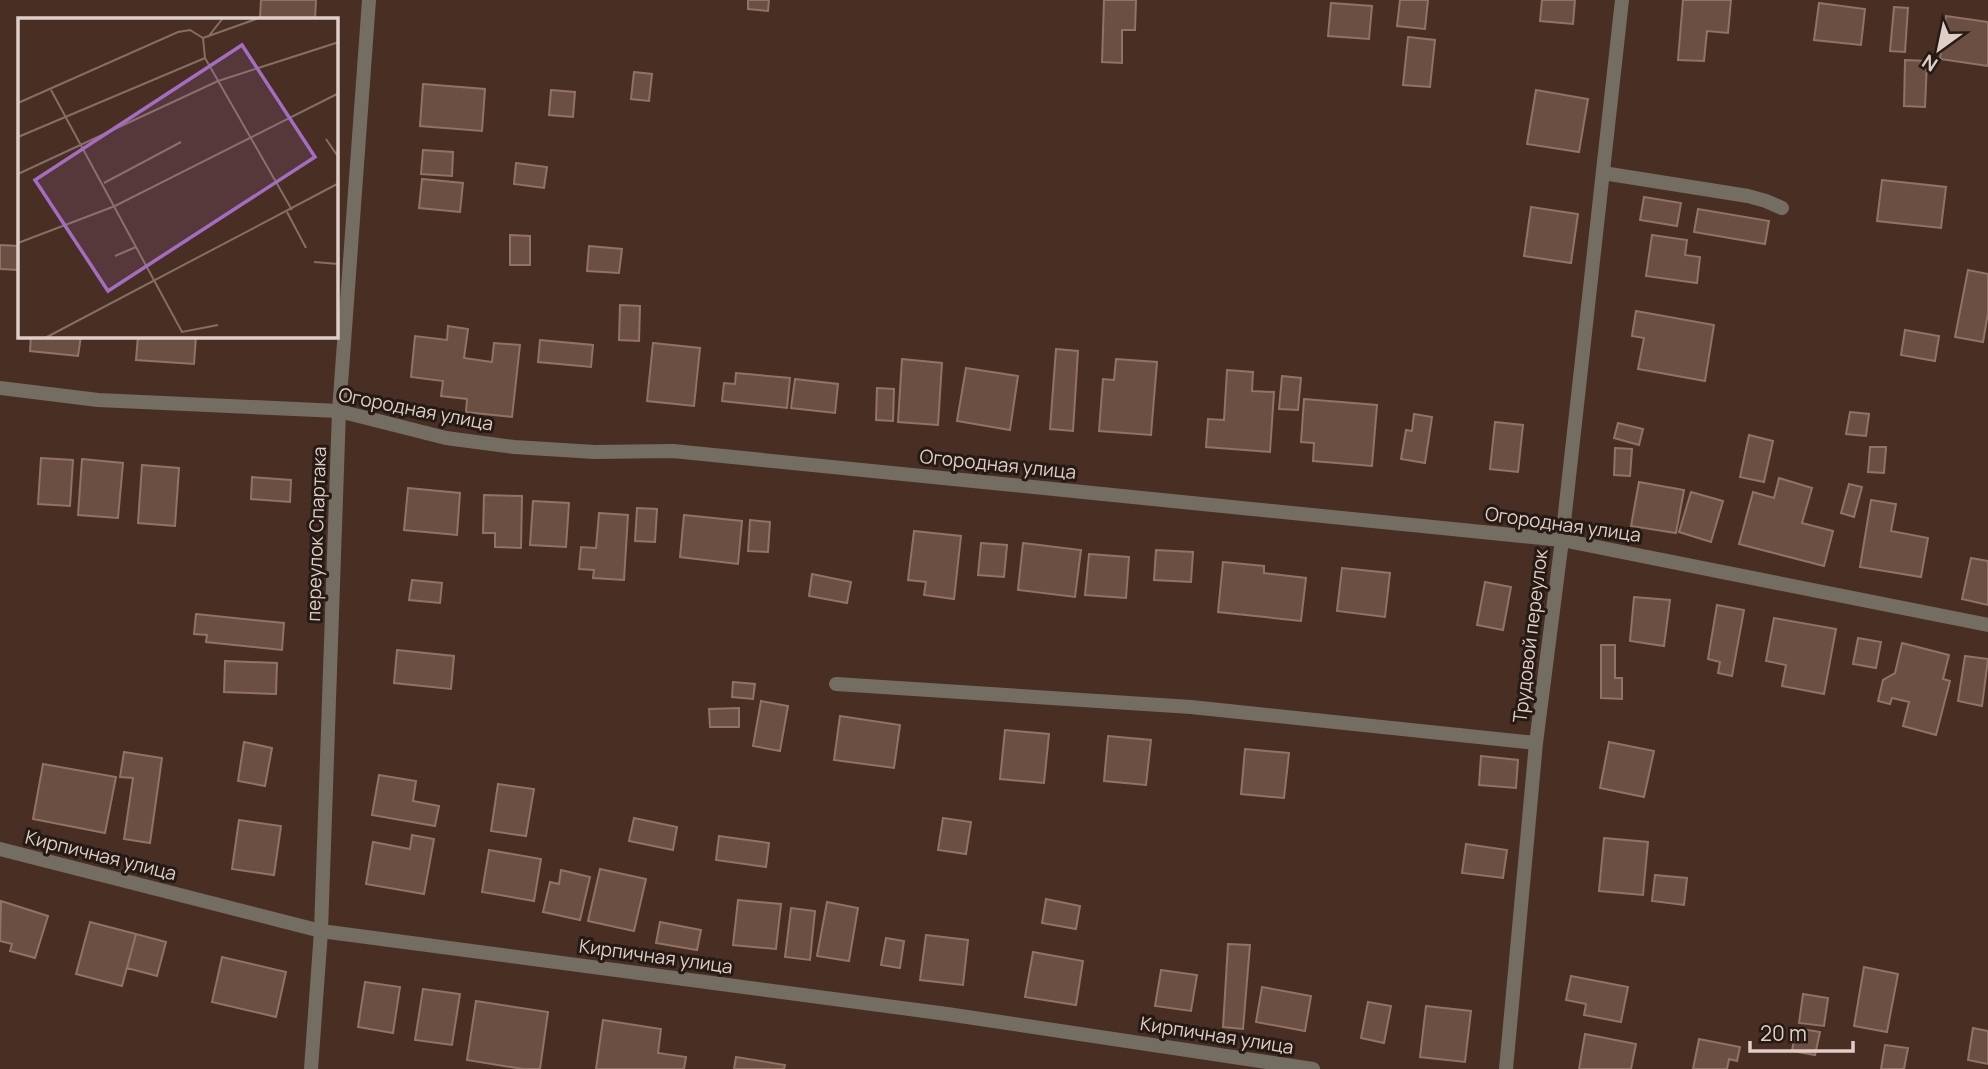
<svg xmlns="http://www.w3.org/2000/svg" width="1988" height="1069" font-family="Manrope,sans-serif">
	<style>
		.building { fill: #6c4f43; stroke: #917366; stroke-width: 2 }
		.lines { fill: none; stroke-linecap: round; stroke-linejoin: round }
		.lane { stroke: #746e62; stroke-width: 14 }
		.street { stroke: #746e62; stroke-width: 14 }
		.labels { text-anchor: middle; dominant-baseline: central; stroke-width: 6; stroke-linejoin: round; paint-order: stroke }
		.street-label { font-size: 19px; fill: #dfcec7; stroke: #261a15 }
		.inset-road { fill: none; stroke: #856f65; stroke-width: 2 }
		.view { fill: #a36dc2; fill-opacity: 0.15; stroke: #a36dc2; stroke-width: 3.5 }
		.inset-edge { fill: none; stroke: #dfcec7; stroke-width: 3.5 }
	</style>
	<rect width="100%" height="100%" fill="#492f23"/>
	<path class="building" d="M261,0H316L315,19H260Z
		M748,0H769L768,11L748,9Z
		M1104,0H1136L1135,30H1122V63L1102,62Z
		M1400,0H1428L1425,29L1397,26Z
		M1542,0H1575L1573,24L1540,21Z
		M1683,0H1731L1728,33L1707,31L1704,61L1678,60Z
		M1331,3L1372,6L1369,39L1328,36Z
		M1819,3L1865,9L1861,45L1814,40Z
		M1894,7L1908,8L1905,52L1890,51Z
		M1946,16L1988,22V66L1940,59Z
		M1408,37L1435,40L1430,87L1403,85Z
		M1905,60L1927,61L1925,107L1904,106Z
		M634,72L652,74L649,101L631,99Z
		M423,84L485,89L482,131L420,126Z
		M551,90L575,92L573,117L549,115Z
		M1536,90L1588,99L1579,152L1527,144Z
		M423,150L453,152L452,176L421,174Z
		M516,163L547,167L544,188L514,184Z
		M422,179L463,183L460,212L419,208Z
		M1882,180L1946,187L1941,228L1877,221Z
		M1644,197L1681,203L1677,226L1640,220Z
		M1531,207L1578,214L1571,263L1524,256Z
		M1698,209L1769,221L1765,244L1694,232Z
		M510,235L530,236V265H510Z
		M1652,235L1687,240L1685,255L1700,257L1697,283L1646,276Z
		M0,245L19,246V270L0,269Z
		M589,246L622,249L619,273L587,271Z
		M1968,270L1988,274V313L1983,342L1955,337Z
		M620,305L640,306L639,341L619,340Z
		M1636,311L1714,325L1705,381L1638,369L1644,338L1632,336Z
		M448,326L468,329L464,358L492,362L494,343L520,345L512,417L466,412L467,399L441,396L443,381L411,377L415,336L447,340Z
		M1905,330L1939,336L1935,361L1901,355Z
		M31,336H81L78,356L30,351Z
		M138,336H196L194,364L136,360Z
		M540,340L593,345L591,367L538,362Z
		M653,343L700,348L694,406L647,401Z
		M1056,349L1078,351L1073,431L1050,429Z
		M902,359L942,363L938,425L898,422Z
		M1116,359L1157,362L1151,435L1099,431L1103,379L1114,380Z
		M966,368L1018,376L1010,430L957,421Z
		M1227,370L1253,372L1252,391L1274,392L1270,452L1206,447L1208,419L1224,420Z
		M736,373L790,378L787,408L722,401L724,383L735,384Z
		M1282,376L1301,378L1298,410L1279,409Z
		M795,379L838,384L835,413L791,408Z
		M877,388L894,389L893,421L876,420Z
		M1304,399L1377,405L1372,466L1313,461L1314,443L1301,442Z
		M1850,412L1869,414L1866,436L1846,434Z
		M1414,414L1432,417L1425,463L1401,459L1406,430L1412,431Z
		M1495,422L1523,425L1518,472L1490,469Z
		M1618,423L1643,429L1639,445L1614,438Z
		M1749,435L1773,441L1764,482L1740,477Z
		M1870,447H1886L1884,473L1868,472Z
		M1615,448L1632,449L1630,476L1614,475Z
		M41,458L73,460L70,506L38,504Z
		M82,459L123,463L118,518L78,515Z
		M142,465L179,468L175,526L138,523Z
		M252,477L291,480L290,502L251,499Z
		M1779,478L1812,488L1802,523L1833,531L1824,566L1739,544L1753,492L1774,498Z
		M1639,482L1684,490L1676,533L1631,526Z
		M1849,484L1862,487L1854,517L1841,513Z
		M408,488L460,493L457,535L404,530Z
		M1691,492L1723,501L1711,542L1679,532Z
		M484,495L522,496L521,548L495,547V533H483Z
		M1871,500L1896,504L1891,531L1928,538L1921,577L1860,567Z
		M533,501L569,503L566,547L530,545Z
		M637,508L657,509L655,542L635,541Z
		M599,513L628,515L624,580L593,578L594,570L579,569L581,547L596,548Z
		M684,515L742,521L738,564L680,557Z
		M750,520L770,522L768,552L748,551Z
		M914,531L961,536L954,599L924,595L926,582L908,580Z
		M981,543L1007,545L1004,577L978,575Z
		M1023,543L1081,550L1075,597L1018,590Z
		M1156,550L1193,552L1191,582L1154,580Z
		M1089,554L1129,557L1126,598L1085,595Z
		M1971,558L1988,561V605L1962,599Z
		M1223,562L1264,566V573L1306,578L1301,621L1218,612Z
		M1342,568L1390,573L1385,617L1337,611Z
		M812,574L851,582L847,603L809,596Z
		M412,580L442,583L440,603L409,600Z
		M1485,582L1511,587L1503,630L1477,625Z
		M1634,597L1670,600L1664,646L1630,641Z
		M1717,605L1744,610L1732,676L1718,673L1720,662L1708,659Z
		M196,614L284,623L282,650L206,642L207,635L194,634Z
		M1774,618L1836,629L1824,694L1782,686L1786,665L1766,661Z
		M1858,638L1881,642L1876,668L1853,664Z
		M1902,643L1949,655L1943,679L1950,681L1936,735L1903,726L1909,702L1892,698L1890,704L1878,701L1883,680L1895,673Z
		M1601,645H1615V678H1622V699L1601,698Z
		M397,650L454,656L451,689L394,683Z
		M1965,656L1988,659L1982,706L1958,701Z
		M225,661L277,663L276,694L224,692Z
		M733,682L755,684L753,699L732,697Z
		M761,701L788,706L780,751L753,746Z
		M739,708V727H710L709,709Z
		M840,716L900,725L894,768L834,760Z
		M1005,730L1049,734L1044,783L1000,779Z
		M1108,736L1151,740L1146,785L1104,781Z
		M244,742L272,748L265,786L238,781Z
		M1609,742L1654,751L1644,797L1600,788Z
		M1245,749L1289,753L1284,798L1241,794Z
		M124,752L162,758L150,843L124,839L133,778L120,777Z
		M1481,756L1518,760L1516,788L1479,785Z
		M43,764L116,777L105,833L33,819Z
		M379,775L416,781L413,801L439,806L435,826L372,815Z
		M498,784L534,789L526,836L491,831Z
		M634,818L677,827L673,850L629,841Z
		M943,818L971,822L966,854L938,850Z
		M239,820L281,826L274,875L232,869Z
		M412,835L434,839L424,894L366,884L373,842L410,849Z
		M719,836L769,843L766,867L716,860Z
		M1604,838L1648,842L1643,895L1599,891Z
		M1466,844L1507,850L1503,878L1462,873Z
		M489,850L541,859L534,901L482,892Z
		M600,869L646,879L634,931L588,921Z
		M561,870L590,877L580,920L543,912L550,882L559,884Z
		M1655,875L1687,878L1684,905L1652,901Z
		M1046,899L1080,906L1076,929L1042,923Z
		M738,900L781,904L776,949L733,945Z
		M1,901L48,916L35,958L10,951L12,944L0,941Z
		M827,902L858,908L849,961L817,956Z
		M791,908L815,911L810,960L785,957Z
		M90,922L136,934L122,986L76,974Z
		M660,922L701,930L697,950L656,943Z
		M136,934L166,942L157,976L127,968Z
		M926,935L968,940L963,985L920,980Z
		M886,938L904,941L900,968L881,965Z
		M1228,944L1250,945L1243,1029L1223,1027Z
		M1033,952L1083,961L1076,1005L1025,997Z
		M222,957L286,972L276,1017L212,1002Z
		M1864,967L1898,974L1887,1032L1854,1026Z
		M1161,970L1197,975L1191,1011L1155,1006Z
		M1571,976L1628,987L1621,1022L1584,1015L1586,1004L1566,1000Z
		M365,982L400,987L393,1033L358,1027Z
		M1262,987L1311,996L1305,1031L1256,1022Z
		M423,989L460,994L452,1045L415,1040Z
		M1803,994L1828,998L1824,1026L1799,1023Z
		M476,1001L548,1012L540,1069H523L467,1060Z
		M1368,1002L1391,1006L1384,1043L1361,1038Z
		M1426,1006L1471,1011L1465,1062L1420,1057Z
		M603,1020L661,1029L658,1053L686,1057L684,1069H596Z
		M1796,1028L1820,1032L1815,1055L1792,1051Z
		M1973,1028L1988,1031V1064L1968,1060Z
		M1585,1034L1636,1044L1631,1069H1579Z
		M1699,1039L1740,1047L1737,1061L1729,1059L1727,1069H1693Z
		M1885,1045L1908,1048L1904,1069H1881Z
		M736,1057L785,1065L784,1069H734Z"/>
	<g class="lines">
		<path class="lane" d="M1603,173L1748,196L1766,201L1782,208"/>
		<path class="street" d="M0,388L98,400L339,411L446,438L514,447L595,452L673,451L1562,540L1988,625
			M836,684L1191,707L1536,743
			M0,849L321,931L947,1014L1313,1069
			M311,1069L321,931L339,411L369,0
			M1506,1069L1536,743L1562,540L1622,0"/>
	</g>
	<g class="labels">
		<g class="street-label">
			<text transform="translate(416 409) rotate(11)">Огородная улица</text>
			<text transform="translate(998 464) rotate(6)">Огородная улица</text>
			<text transform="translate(1563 524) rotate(8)">Огородная улица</text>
			<text transform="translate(316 534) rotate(-88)">переулок Спартака</text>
			<text transform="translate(1530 636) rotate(-83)">Трудовой переулок</text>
			<text transform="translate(101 855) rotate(14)">Кирпичная улица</text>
			<text transform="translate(656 956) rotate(8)">Кирпичная улица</text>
			<text transform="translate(1217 1035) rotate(9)">Кирпичная улица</text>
		</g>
	</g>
	<g transform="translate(18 18)">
		<rect width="320" height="320" fill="#492f23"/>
		<path class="inset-road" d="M190,19L205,0M185,20L187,40L274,192M185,20L241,0M33,72L164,314L200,307M0,85L160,14L172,12L185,20M0,119L187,40M308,121L321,140M0,156L200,63L321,24M86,165L163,124M269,194L288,230M0,225L97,188L321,75M97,238L118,229M296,244L321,246M27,320L321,165"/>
		<path class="view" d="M224,27L297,139L90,273L17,162Z"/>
		<rect width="320" height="320" class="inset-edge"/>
	</g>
	<g transform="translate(1939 49) rotate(213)" stroke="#261a15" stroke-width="5" paint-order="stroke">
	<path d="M0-5L12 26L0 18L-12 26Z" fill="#dfcec7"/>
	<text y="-10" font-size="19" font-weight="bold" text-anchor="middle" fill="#dfcec7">N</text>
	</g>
	<path d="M1750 1041v10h103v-10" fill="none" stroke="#dfcec7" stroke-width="3.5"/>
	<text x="1760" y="1041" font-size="21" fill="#dfcec7" stroke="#261a15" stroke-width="5" paint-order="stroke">20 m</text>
</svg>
